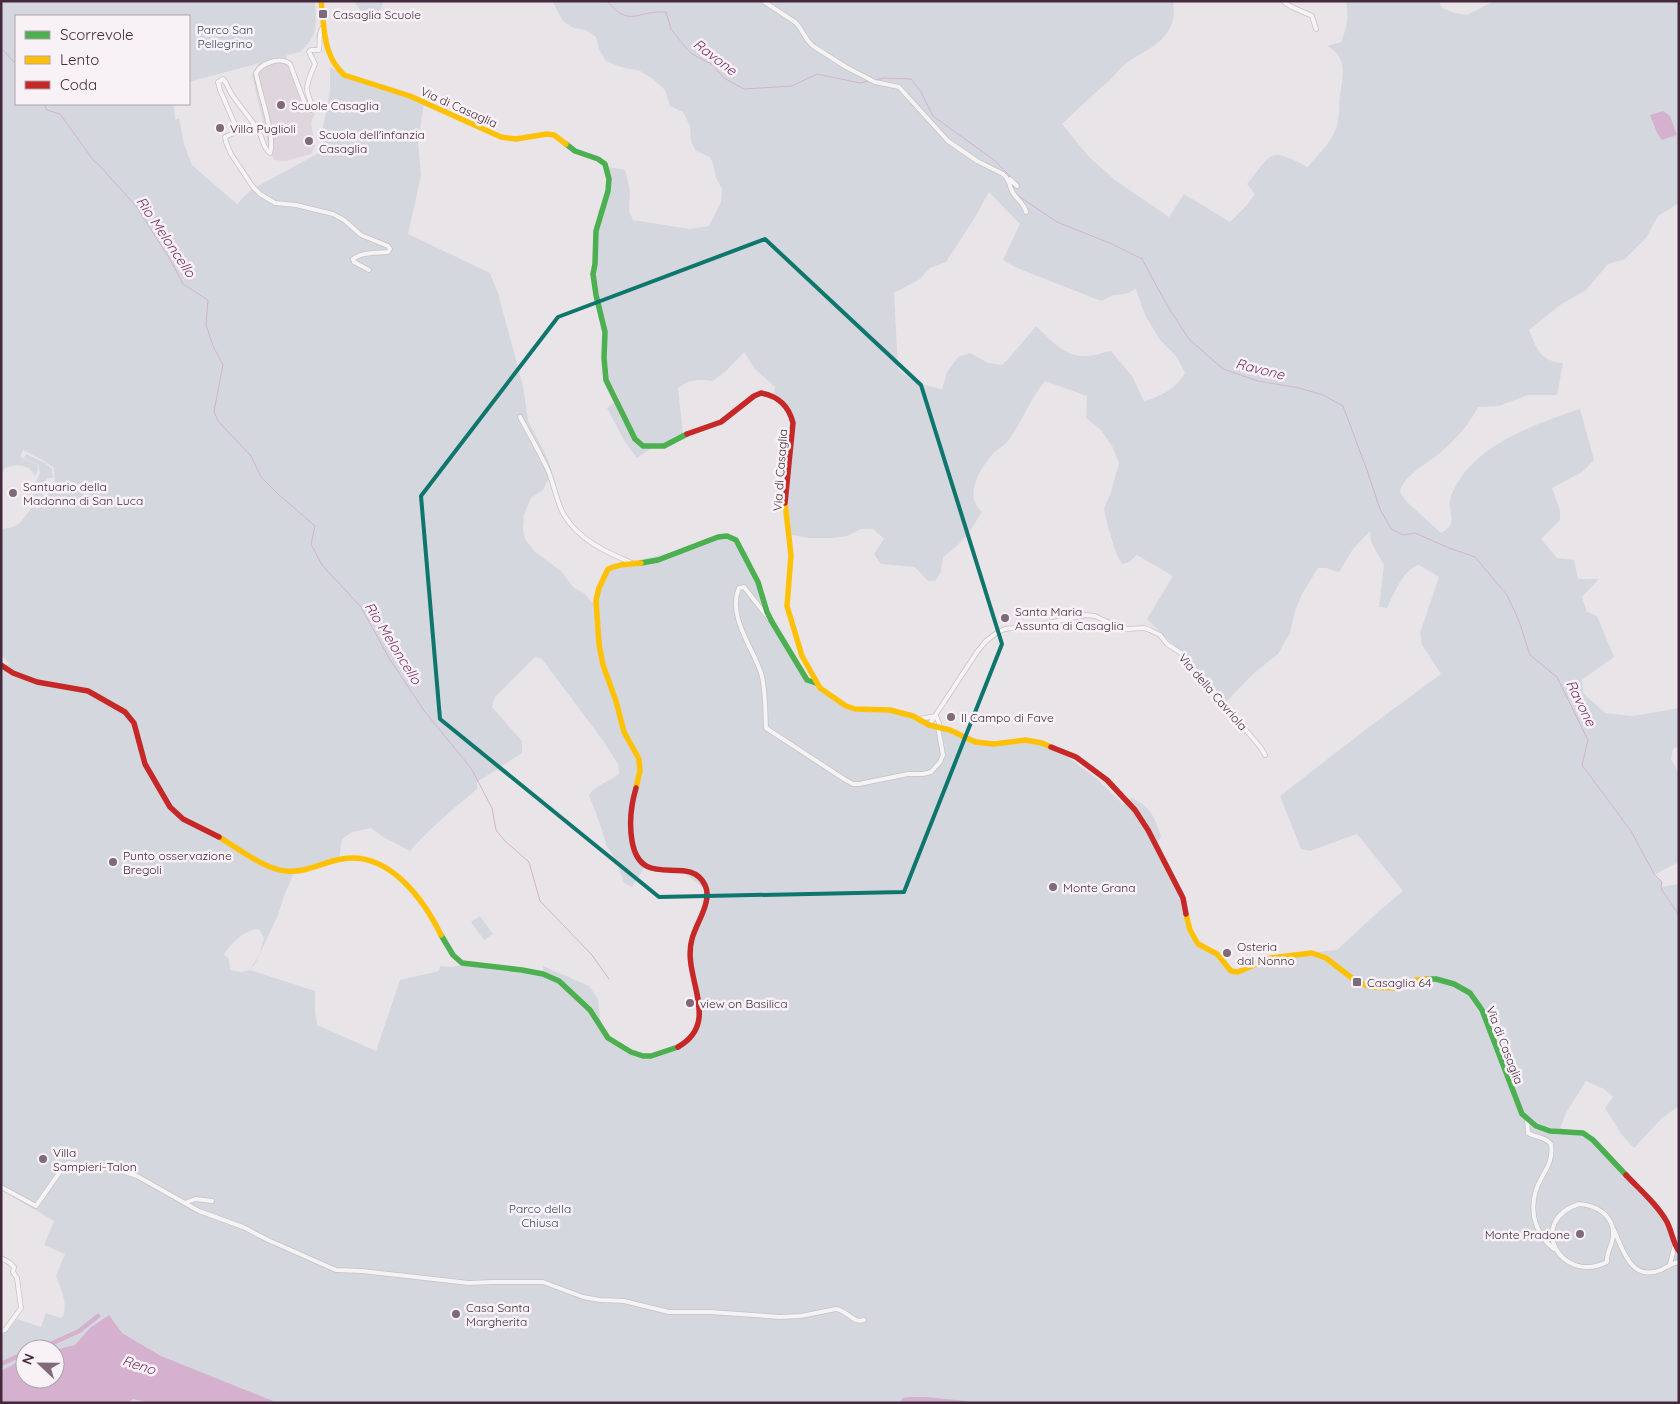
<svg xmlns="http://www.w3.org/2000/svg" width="1680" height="1404" font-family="Quicksand,sans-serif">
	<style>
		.built { fill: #dfd5dd }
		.green { fill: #d4d8de; fill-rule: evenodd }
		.water { fill: #d5b1cf }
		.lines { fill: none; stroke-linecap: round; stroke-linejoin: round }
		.stream { stroke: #d5b1cf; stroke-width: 1 }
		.canal { stroke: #d5b1cf; stroke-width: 4.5 }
		.street-casing { stroke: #c7c2c6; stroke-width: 5.5 }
		.street { stroke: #f6f3f5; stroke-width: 4 }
		.fast { stroke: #4caf50; stroke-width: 5.5 }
		.slow { stroke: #ffc107; stroke-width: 5.5 }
		.jam { stroke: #c62828; stroke-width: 5.5 }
		.marked { fill: none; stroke: #0f766e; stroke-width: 4; stroke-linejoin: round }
		.poi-dot { fill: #7e6a78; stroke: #f8f2f7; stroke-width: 2 }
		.labels { text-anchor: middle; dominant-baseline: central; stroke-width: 5; stroke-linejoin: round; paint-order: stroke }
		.poi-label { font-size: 12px; fill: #44293c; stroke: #f8f2f7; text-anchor: start }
		.park-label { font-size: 12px; fill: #354c61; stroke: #f8f2f7 }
		.street-label { font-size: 12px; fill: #44293c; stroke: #f8f2f7 }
		.water-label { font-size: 14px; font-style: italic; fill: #7a316b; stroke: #f8f2f7 }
	</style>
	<rect width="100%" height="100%" fill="#e9e4e8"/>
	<path class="built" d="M286,55L301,102L305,109L315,113L311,123L315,146L311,154L286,161L274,160L269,148L252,75L258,63Z"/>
	<path class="green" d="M1,1H315C316,24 319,35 300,52L189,82V16H16V104H174L175,120L179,118L184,144L192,165L237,204L252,189L319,153L324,141L323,127L330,91V67L343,75L424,103L418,142L421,176L408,234L490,273L498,293L523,386L528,421L544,451L552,471L543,490L531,498L524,515L523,529L525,539L535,552L561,571L574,588L584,593L594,604L611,564C650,560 688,548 725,537L747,552L763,600L790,656L814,684L858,712L878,707L987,742L1032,738L1064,754L1097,779L1124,805L1126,801L1132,798C1151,807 1155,817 1161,837L1154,847L1171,871L1195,939L1210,947L1232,973L1274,956L1337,950L1379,911L1403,891L1357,834L1310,851L1301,849L1280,796L1369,727L1441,674L1422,645L1420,633L1439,577L1419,565C1403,569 1394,594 1387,608L1379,607L1384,565L1371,542L1370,531L1353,549L1339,572L1326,568H1318L1302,594L1295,611L1290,633L1278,654L1254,673L1226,702L1201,672L1147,619L1173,576L1137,555L1129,562L1122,564L1116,553L1108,527L1104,509L1111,492L1119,463L1112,446L1101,430L1086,418L1087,396L1045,381C1031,398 1023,419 1011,437C1005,446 998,448 992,455C978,472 964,495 982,512C971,530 961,545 943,557L941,572L935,581H928L915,567L881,564L874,554L884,539L873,529H861L847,536L832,538H808L788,534L784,482L791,418L784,407L773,398L775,387L755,369L744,352L727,370L713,381C699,379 690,379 678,388L683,434L663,447L650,449L637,458L625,442L607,408L619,398L606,376L607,338L598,302L595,263L598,211L605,201L609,167L625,170L630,190L629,211L633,220L690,229L709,226L721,202L722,189L716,178L713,164L710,157L696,151L691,142L690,126L683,112L670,106L665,90L653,79L640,71L621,67L606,61L599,49L596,37L586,30L573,28L563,21L552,1H1173C1175,14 1174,23 1166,34C1155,49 1137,54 1123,66C1118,70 1115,75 1110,80C1093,94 1078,109 1062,124L1089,157L1115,180L1169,217L1184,194L1230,222L1246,206L1255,194L1247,184C1273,153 1268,146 1308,167C1315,157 1326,148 1332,137C1341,123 1338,110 1340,95C1343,75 1348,57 1327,46L1341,42C1347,29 1349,15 1346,1H1439L1442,8L1455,13L1467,15L1494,1H1679V203L1658,216L1646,238L1625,259L1608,264L1586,290L1560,305L1529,330C1537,349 1540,361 1563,363L1557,395H1528L1499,406L1478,407C1469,425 1456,439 1441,452C1429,463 1403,475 1400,492L1406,501L1441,533C1459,523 1448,515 1450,500C1451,494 1456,485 1460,479C1485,441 1539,423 1580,409L1594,460L1582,472L1552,488L1560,511V520L1541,539L1557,558L1574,560L1578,579H1599L1582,597L1587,612L1597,616L1614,657L1582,680L1583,693L1605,713L1632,716L1675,709L1679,707V746L1673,749L1671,759L1679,773V862L1654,875L1662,882L1661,887L1679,884V1106L1662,1118L1634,1148L1622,1135L1605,1108L1613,1097L1604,1089L1586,1081L1566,1113L1560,1128L1589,1136L1660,1210L1679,1252V1403H1V1334L5,1333L17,1319L41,1327L46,1313L60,1318L63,1316C68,1303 61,1289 56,1276L65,1254L44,1245L54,1221L1,1190V665L5,668L9,663L1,655V529C19,528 22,521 32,507L37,509L55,484L54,468L46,462L23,450L20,457L37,465L38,470L35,476C30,464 16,463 5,468L1,476ZM989,192L1020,224L1003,260L1015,267L1101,301L1113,295L1126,294L1136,289L1145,315L1160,340L1176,356L1185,373C1177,388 1160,397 1144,401L1132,376L1111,351C1103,352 1095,356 1087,356C1065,358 1051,340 1036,326L1011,356L1002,365L988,363L970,353L958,357L947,372L942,389C927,386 907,381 898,368L894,293L920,279L930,268L946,262L974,219ZM535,657L542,659L604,742L618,764L619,774C607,783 597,784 589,795L601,827L607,847L616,860L624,883L632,887L644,868L649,869L676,867L704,888L703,913L688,947L701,1025L693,1039L668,1051L638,1055L604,1032L600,1018L598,999L589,986L543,966L544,977L518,970L465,964L453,967L440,966L439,971L400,980L376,1051L317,1025L315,1011V991L250,970L255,964L278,915L284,896L294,873L339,860L342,839L352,832L371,828L383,837L410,851C430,828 453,809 477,789V782L522,753V741L492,707L495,697ZM256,929L260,930L264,939L259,955L250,970L242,972L230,970L229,959L224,954C233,942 242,932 256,929ZM25,1349H55V1379H25Z
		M354,1H384L377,19L360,10Z
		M26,454L45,463L52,469L53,478H47L40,493L45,496L36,508L31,506L33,502L28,498L40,473L38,465L24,458Z
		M480,916L493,934L484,940L471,922Z"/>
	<path class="water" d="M1663,111L1670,116L1677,135L1662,140L1657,133L1650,115Z
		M109,1315L122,1333L161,1356L278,1403H150L133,1399L128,1403H1V1371L25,1358V1379H55V1350L75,1345L90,1328Z
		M909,1397H927L966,1401L968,1403H899L903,1398Z"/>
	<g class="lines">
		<path class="stream" d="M607,1C630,29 637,10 666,12L671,29L685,47L692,54L713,65L724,78L744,89L792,86L817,74L860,83L868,81
			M1,48L16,64
			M875,80L884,78L911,79L921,92L933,116L994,160L1011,177
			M44,104L47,110L60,114L94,161L98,164L136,206L170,259L183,284L208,300L206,325L213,346L223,365L214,411L218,421L251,456L261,477L278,494L315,526L311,544L322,565L361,607L389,658L425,712L471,768L492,808L496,830L505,841L529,862L540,901L592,955L609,979
			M1012,183L1015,192L1020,197L1057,222L1112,244L1142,259L1168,307L1189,339L1223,369L1258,381L1299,388L1323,395L1343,406L1368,473L1380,509L1391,529L1403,535L1415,533L1449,548L1475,557L1507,595L1519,621L1530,655L1557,677L1588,740L1582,765L1631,831L1654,874L1662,882L1661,887L1662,890L1679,915"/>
		<path class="canal" d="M40,1349L79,1331L98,1316
			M1,1364L25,1353"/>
		<defs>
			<path id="street" d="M763,1L795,22C803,29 804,39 813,46L846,67L875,82L899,87L948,141L977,161L1003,174C1009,179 1009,184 1012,191C1016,199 1025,204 1026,212
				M1283,1C1290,8 1303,11 1312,16L1316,29
				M323,27C317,35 321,41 319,50H311L309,52L315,64C312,71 307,81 307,89C307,97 313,101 311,110L308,109L305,104L290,64C280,56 262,63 256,73C259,92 276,137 270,153C263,148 263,139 259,132C251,118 239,106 231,93C228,88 227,83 223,79L218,82L220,90L236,127V132L225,137L226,142L231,154L253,187L260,194L275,203L296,205L333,214L344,220L361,235L388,246L390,249L388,252C377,253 362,252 353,259L354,262L369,270
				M1010,179L1017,186
				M520,417C529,434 539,451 547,468C554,483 556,501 564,515C579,540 606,552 632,563
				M769,619L744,587L739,588C727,616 753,648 761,673C766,690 765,710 766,728L844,779L853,784H859L908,774H923L931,772L940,762L943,755L938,727L939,723L936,716
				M919,719L936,716
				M929,725L977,652L986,641L998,632L1005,629L1039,625L1086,615L1095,616L1112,624L1127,629L1144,628L1150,630L1160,635L1167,644L1181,653L1261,748L1265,755
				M1527,1118L1528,1133C1536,1138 1544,1136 1551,1144C1554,1165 1542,1172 1536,1190C1529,1213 1536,1235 1554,1249
				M1,1187L36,1206L64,1166L68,1163L119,1170L137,1176L199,1211L243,1227L268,1240L336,1270L362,1271L469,1283L492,1282H543L583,1297L600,1300L624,1301L669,1312H710L780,1317L801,1316L836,1309C847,1310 853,1324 864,1320
				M185,1203L195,1199L212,1201
				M1579,1204C1596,1205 1614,1215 1613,1235C1613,1245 1606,1251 1607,1262C1560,1285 1526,1221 1579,1204Z
				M1614,1230C1623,1250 1631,1282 1661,1270C1667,1267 1672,1263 1679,1262
				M1,1258L10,1263L14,1267L13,1272L17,1278L21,1308L5,1330L1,1331
				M1670,1264L1675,1245"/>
		</defs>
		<use href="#street" class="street-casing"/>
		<use href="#street" class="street"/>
		<path class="fast" d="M566,144L575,151L598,159L605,164L609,179L608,191L596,231L595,264L593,274L596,295L605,332L604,358L606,380L635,439L643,446H664L687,434
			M641,563L658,560L718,537L727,536L736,540L758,582L767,612L772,622L807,680L816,683
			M441,935L453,955L462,963L522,970L543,974L559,981L590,1010L608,1038L631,1052L643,1056H651L678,1047
			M1426,979H1436L1454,984L1470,993L1482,1010L1522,1114L1536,1126L1550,1131L1583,1133L1593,1140L1626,1175"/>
		<path class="slow" d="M321,1C325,29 322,54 344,75L410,96L501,137L516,139L547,134L554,135L566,144
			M785,503L791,555L787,606L802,656L820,688L846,706L855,709L890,710L913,716L929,725L950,730L975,742L994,744L1025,740L1042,743L1051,747
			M636,788L640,771L639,759L624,732L616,701L603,665L599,644L596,600L599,588L608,569L620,565L641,563
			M219,837C238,848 265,870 287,871C306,873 323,862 342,859C388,851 423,898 441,935
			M1186,914L1190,930L1198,944L1217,954L1231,971L1238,972L1270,958L1312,953L1326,958L1357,982L1371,987L1396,988L1416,980L1426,979"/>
		<path class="jam" d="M687,434L721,422L754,396L761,393C778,396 789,406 793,423L785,503
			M1,665L13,673L37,682L88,691L125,712L134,723L145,764L170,807L183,819L219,837
			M1051,747L1076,757L1107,780L1135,810L1148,830L1183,898L1186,914
			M636,788C631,805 629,823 632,841C641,893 689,852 705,885C713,901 696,923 692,939C681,976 723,1022 678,1047
			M1626,1175C1640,1190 1657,1204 1667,1222C1672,1232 1673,1243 1679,1251"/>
	</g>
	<path class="marked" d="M765,239L921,385L1002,644L904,892L659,897L440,719L421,496L558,317Z"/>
	<g class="poi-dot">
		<rect x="318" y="9" width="10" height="10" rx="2.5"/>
		<circle cx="281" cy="105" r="5"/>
		<circle cx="220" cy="128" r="5"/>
		<circle cx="309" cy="141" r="5"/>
		<circle cx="13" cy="493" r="5"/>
		<circle cx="1005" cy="618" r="5"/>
		<circle cx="951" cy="717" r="5"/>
		<circle cx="113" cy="862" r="5"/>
		<circle cx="1053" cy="887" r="5"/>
		<circle cx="1227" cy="953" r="5"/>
		<rect x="1352" y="977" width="10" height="10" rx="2.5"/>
		<circle cx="690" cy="1003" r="5"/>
		<circle cx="43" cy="1159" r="5"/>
		<circle cx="1580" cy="1234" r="5"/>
		<circle cx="456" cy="1314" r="5"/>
	</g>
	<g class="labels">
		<g class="poi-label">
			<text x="333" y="14">Casaglia Scuole</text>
			<text x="291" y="105">Scuole Casaglia</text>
			<text x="230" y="128">Villa Puglioli</text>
			<text x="319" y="134">Scuola dell'infanzia<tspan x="319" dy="14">Casaglia</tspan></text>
			<text x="23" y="486">Santuario della<tspan x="23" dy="14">Madonna di San Luca</tspan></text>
			<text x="1015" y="611">Santa Maria<tspan x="1015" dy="14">Assunta di Casaglia</tspan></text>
			<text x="961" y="717">Il Campo di Fave</text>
			<text x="123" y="855">Punto osservazione<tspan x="123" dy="14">Bregoli</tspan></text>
			<text x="1063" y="887">Monte Grana</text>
			<text x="1237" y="946">Osteria<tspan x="1237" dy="14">dal Nonno</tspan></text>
			<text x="1367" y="982">Casaglia 64</text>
			<text x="700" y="1003">view on Basilica</text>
			<text x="53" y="1152">Villa<tspan x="53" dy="14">Sampieri-Talon</tspan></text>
			<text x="1570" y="1234" text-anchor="end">Monte Pradone</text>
			<text x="466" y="1307">Casa Santa<tspan x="466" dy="14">Margherita</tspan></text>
		</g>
		<g class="park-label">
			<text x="225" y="29">Parco San<tspan x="225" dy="14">Pellegrino</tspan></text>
			<text x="540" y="1208">Parco della<tspan x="540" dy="14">Chiusa</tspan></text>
		</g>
		<g class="street-label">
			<text transform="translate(459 107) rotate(24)">Via di Casaglia</text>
			<text transform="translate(780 470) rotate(-86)">Via di Casaglia</text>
			<text transform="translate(1213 692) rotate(49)">Via della Cavriola</text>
			<text transform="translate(1505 1045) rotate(69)">Via di Casaglia</text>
		</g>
		<g class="water-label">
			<text transform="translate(715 57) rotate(37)">Ravone</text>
			<text transform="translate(166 237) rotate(56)">Rio Meloncello</text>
			<text transform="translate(1260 369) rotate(14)">Ravone</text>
			<text transform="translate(393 643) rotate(58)">Rio Meloncello</text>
			<text transform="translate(1581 703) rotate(64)">Ravone</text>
			<text transform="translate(139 1365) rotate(18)">Reno</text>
		</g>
	</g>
	<rect width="1680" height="1404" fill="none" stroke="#44293c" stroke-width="5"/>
	<rect x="15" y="15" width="175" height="90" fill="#f8f2f7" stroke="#b0a2ac"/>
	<rect x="25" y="31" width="25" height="8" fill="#4caf50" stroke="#b0a2ac"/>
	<text x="60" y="40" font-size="15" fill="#44293c">Scorrevole</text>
	<rect x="25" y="56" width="25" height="8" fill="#ffc107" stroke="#b0a2ac"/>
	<text x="60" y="65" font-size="15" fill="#44293c">Lento</text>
	<rect x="25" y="81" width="25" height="8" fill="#c62828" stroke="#b0a2ac"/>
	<text x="60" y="90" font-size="15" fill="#44293c">Coda</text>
	<g transform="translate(40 1364) rotate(292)"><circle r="24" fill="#f8f2f7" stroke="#b0a2ac"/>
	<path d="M0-4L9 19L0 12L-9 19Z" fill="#7e6a78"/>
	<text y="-8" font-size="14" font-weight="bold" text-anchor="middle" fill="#44293c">N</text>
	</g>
</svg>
